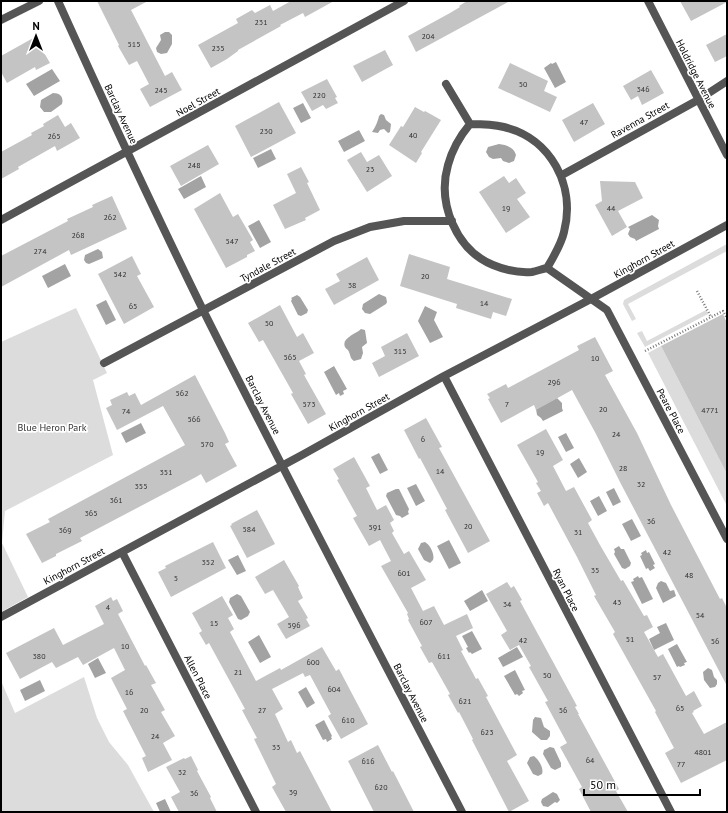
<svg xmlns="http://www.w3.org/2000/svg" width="728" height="813" font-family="'PT Sans',sans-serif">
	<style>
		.green { fill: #dcdcdc }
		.water { fill: #a3a3a3 }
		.building { fill: #c4c4c4 }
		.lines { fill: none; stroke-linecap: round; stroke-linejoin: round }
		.path { stroke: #777; stroke-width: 2.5; stroke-dasharray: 1 2; stroke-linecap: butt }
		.minor { stroke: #555; stroke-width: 8 }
		.labels { text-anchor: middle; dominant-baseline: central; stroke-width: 3.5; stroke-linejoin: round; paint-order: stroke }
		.number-label { font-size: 8px; fill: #313131 }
		.street-label { font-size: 10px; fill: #000; stroke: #fff }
		.park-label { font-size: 10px; fill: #333; stroke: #fff }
	</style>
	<rect width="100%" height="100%" fill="#fff"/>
	<path class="green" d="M727,244V251L628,304L636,319L632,321L623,304L624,300Z
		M76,308L107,373L93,380L113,455L5,511L2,543L28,597L1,612V342Z
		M706,310L708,314L645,347L637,333L642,331L647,341Z
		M661,346L727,474V506L648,353Z
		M84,677L97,718L109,742L128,765L154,812H1V681L15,713Z"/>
	<path class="water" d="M165,32H169L172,35V44L167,53L161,54L157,52L156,48L161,40L160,35Z
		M556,62L566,82L555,88L544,68L551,63L552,64Z
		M52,69L60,81L34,96L26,84Z
		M53,93C60,93 64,97 62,104L51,112H44L40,107L41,100Z
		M303,103L311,118L301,123L293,108Z
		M381,114L384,115L386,120L391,124L390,132L388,133L384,129L380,130L378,133L372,132C375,128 378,121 379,116Z
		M359,130L365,141L344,152L338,141Z
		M499,144C506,145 514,147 516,155L514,161L509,163L503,161L501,158L493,159L489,157L486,152L488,147Z
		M271,149L276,159L258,168L253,158Z
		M201,176L206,187L184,199L178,189Z
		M652,215L659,220L658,226L659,229L636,241L635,239L630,237L628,234L630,229L628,227Z
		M259,220L271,242L260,248L248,226Z
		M98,249L102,252L103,258L89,264L86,263L84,260L85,255Z
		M65,264L71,276L48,288L42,276Z
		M379,294L386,297L387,302L386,304L370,314L365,313L362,309L363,304Z
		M297,295L300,297L308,310L307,313L301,316L298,315L291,301L292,299L291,298Z
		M106,300L116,320L106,325L96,305Z
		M425,306L437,312L434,320L443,337L430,343L418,321Z
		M361,329L365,330L367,343L362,347L363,353L361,359L354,361C350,358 351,357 349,352C348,349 347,350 345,347C341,338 356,334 361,329Z
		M334,366L347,389L343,391L344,394L340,396L339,393L336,395L324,372Z
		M557,398L562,403V408L563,411L543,421L541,418L537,415L536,409Z
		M141,423L146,433L126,443L121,433Z
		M566,433L574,448L566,452L558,437Z
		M379,453L388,470L380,474L371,457Z
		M579,458L587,472L578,478L570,464Z
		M416,484L425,501L416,506L407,488Z
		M614,488L621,502L613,506L606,492Z
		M396,489H399L409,509L408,512L409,514L402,518L400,516L396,515L386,496L387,493Z
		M599,496L607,511L598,516L590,501Z
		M632,519L641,536L631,541L622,524Z
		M449,540L461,563L449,569L437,546Z
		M425,542C430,545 435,554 433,560L430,563L424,560L418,549L421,543Z
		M619,546L621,549H624L631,563L630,566L625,569L622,568L614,554L615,552L614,549Z
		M646,550L647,553L649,552L655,564L653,565L655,568L650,571L648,568L646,569L640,556L642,555L641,553Z
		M238,555L246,571L237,575L228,560Z
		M638,576L639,578L642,577L653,599L642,604L631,582L634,581L633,579Z
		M661,581L666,583L670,591L674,590L676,596L663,603L656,588L658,583Z
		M482,590L488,601L470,611L464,601Z
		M237,594L241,596L250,612L248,616L241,620L238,619L229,602L230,598Z
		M666,623L674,640L654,650L649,639L660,633L657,627Z
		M472,631L482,649L472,654L470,652L469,653L466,648L468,647L462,636Z
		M259,635L271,657L260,663L248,642Z
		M677,644L687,662L684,663L685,665L680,667L679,666L677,667L668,649Z
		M517,647L523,657L503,667L498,658Z
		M98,658L106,673L95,678L88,664Z
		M708,668L712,670L714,677L717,680V684L715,687L710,688L704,680L703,672Z
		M515,670L525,690L522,691L523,693L519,696L517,694L515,695L504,676Z
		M40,680L45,691L25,701L20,690Z
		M306,687L315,703L307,708L298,692Z
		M535,717L541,718L544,727L550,731V736L547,740H541L532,732L533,720Z
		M324,720L332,736L331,737L332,739L327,742L326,739L323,740L315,725Z
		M550,747L554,748L561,763V767L555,770L551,768L543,754L544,750Z
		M534,756C539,760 544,768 542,774L538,776L533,774L527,763L530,757Z
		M553,792L557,794L560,800L557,803L555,802L548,807L543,806L541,802L542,799Z
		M165,799L171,812H160L156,803Z"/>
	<path class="building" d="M97,1H148L131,10L165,76L172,72L182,90L150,107L140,89L149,84L137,61L129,65L118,46L119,45Z
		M291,1H334L305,17L303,13L280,25L281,26L238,50V51L227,59L211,68L198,45L238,23L236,19L252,10L255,13L270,5L273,11Z
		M467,1H510L416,52L408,36L450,13L460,7L459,6Z
		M680,1H727V2L691,21Z
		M727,34V56L715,62L706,45Z
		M35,37L50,63L36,70L35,67L7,83L1,72V56Z
		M385,50L393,65L362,82L353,66Z
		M510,63L548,81L544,91L557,97L550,112L498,88Z
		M651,70L664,93L642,105L638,96L631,100L623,86Z
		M327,79L337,97L335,98L338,103L326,109L323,105L312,111L301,92Z
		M279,102L296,133L251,157L235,126Z
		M593,103L605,124L574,142L562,120Z
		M415,107L424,112L425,111L441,120L421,152L422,153L416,163L389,145L401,126L403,127Z
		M58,115L65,127L71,123L80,138L57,151L55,146L18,167L19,169L1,179V152L32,135L31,133L44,126L43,124Z
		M208,145L219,164L181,186L170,166Z
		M361,152L367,162L379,155L392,176L367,192L347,160Z
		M301,167L309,182L307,183L320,210L305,218L306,220L285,229L273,205L296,193L287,174Z
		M504,176L509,183L516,178L526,193L517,199L530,217L506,233L479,192Z
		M600,181L635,182L643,198L618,211L627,227L612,236L595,205L602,201Z
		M220,193L233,217L238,214L253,240L250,242L255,251L247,255V257L226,268L194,209Z
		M112,196L127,229L71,255L69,250L1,287V256L68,221L67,219L93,207L92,205Z
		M409,254L450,267L447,279L512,299L506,316L493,312L491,319L456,308L457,304L400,286Z
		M132,256L141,274L137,276L154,307L124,324L98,274Z
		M367,257L379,280L334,305L325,289L340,281L336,274Z
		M280,305L297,337L303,333L314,353L299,361L306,374L304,375L326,414L308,424L291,394L293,393L263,340L259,342L248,323Z
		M723,314L727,323V474L661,346Z
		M407,333L419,356L379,377L372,363L385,356L381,347Z
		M595,337L613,371L605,375L637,433L671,505L720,599L722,598L727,608V686L621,484L596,434L572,390L536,410L534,405L501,423L488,399L490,398L487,394L506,384L508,388L579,350L577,346Z
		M195,375L225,433L229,442L225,444L237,466L206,483L201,474L196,477L80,538L82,541L56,554V556L42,563L26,534L50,522L48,519L185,445L163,406L117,430L106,408L112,405L110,400L127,392L129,396L135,393L141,405Z
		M426,418L442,447L439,448L490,541L468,553L445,510L447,509L420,458L419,459L404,430Z
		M546,429L563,460L553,466L566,491L574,487L592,520L588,523L600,545L621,581L623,580L644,616L647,615L653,627L644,632L658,657L663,654L686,696L694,691L702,706L693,711L694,712L692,713L704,734L727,722V760L681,783L665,753L674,748L655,712L656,711L613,634L615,632L594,596L596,595L577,557L548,503L544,506L537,493L541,491L536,483L538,482L517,445Z
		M354,457L370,486L366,488L377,510L386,505L394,520L390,523L394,531L392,533L404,554L409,551L426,580L411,588L423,611L434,606L444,625L467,614L473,628L456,636L463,650L461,651L476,679L478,678L488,696L486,697L517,755L507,761L529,801L509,812L472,740L473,739L459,712L458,713L448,695L450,694L432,662L429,663L420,647L422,646L408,620L409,619L407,614L408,613L381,566L391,561L380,540L369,546L353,518L357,516L337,480L339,479L333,469Z
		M257,510L275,544L247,558L230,526L232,525L231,524Z
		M213,542L226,568L171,597L158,572L166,568L165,566Z
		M284,560L299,586L298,587L303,598L298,601L308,618L306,619L310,626L286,639L277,624L289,617L273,590L265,594L255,577Z
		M507,582L511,588L514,586L522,600L520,601L577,706L575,707L579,714H578L619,789L616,791L628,812H591L579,789L582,787L560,747L567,743L545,702L548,701L529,667L531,666L519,645L510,650L501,635L507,631L486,594Z
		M222,596L233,615L228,618L234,629L230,632L256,681L280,668L281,670L322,647L336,671L339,669L368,724L341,739L328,716L331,714L310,675L305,677L303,673L272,689L283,709L275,714L288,742L291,740L297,753L300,751L332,812H286L272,787L276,784L254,739L257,738L242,710L245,709L209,643L206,645L199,633L202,631L192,613Z
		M111,597L113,601L117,599L123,611L118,614L145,666L146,665L156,683L151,685L165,710L161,712L175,736L163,743L172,760L148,772L142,758L146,756L123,711L127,709L111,678L125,670L114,648L83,665L78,657L56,668L52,662L20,679L6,653L54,628L63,645L104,624L95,606Z
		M378,745L392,772L393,771L414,812H374L348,761Z
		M191,756L198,770L197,771L211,797L210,798L217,812H179L171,797L180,792L166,767L184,758L185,759Z"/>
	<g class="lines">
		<path class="path" d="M697,291L711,317
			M645,351L723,311L727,318"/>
		<path class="minor" d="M58,1C105,105 153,208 203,310C287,478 375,645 462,812
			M648,1L727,155
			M1,20L39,1
			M446,84L470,124
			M562,175L698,100L727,81
			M1,220L404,1
			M547,268C554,256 561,245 564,232C576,186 551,138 504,127C492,124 481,124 470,124C460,136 452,150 448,165C437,203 456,250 493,265C505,270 519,273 532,272C537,271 542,269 547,268L607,310L727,539
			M104,363L334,241L370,227L404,221H452
			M444,376L671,812
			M122,552L256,812
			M1,617L302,455L444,376L591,299L727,225"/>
	</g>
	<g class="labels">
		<g class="number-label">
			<text x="261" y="22">231</text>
			<text x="428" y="36">204</text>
			<text x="134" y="44">515</text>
			<text x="218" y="48">235</text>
			<text x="523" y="84">50</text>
			<text x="643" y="89">346</text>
			<text x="161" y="90">245</text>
			<text x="319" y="95">220</text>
			<text x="584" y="122">47</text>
			<text x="266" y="131">230</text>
			<text x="413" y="135">40</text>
			<text x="54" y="136">265</text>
			<text x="194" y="165">248</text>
			<text x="370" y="169">23</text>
			<text x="506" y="208">19</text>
			<text x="611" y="208">44</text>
			<text x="110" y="217">262</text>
			<text x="78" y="235">268</text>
			<text x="232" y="241">547</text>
			<text x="40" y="251">274</text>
			<text x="120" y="274">542</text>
			<text x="425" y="276">20</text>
			<text x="352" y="285">38</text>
			<text x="484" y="303">14</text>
			<text x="133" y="306">65</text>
			<text x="269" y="323">50</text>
			<text x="400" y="351">315</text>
			<text x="290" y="357">565</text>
			<text x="595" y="358">10</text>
			<text x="554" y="382">296</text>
			<text x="182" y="393">562</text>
			<text x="309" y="404">573</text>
			<text x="507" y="404">7</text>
			<text x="603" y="409">20</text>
			<text x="710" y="410">4771</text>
			<text x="126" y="411">74</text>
			<text x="194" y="419">566</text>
			<text x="616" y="434">24</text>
			<text x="423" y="439">6</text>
			<text x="207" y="444">570</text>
			<text x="540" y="452">19</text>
			<text x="623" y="468">28</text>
			<text x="440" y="471">14</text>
			<text x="166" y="472">351</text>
			<text x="641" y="484">32</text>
			<text x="141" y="486">355</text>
			<text x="116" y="500">361</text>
			<text x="91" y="513">365</text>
			<text x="651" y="521">36</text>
			<text x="468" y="526">20</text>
			<text x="375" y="527">591</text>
			<text x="249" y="529">584</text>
			<text x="65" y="530">369</text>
			<text x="578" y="532">31</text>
			<text x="667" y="552">42</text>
			<text x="208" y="562">352</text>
			<text x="595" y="570">35</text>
			<text x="404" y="573">601</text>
			<text x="689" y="575">48</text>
			<text x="176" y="578">5</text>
			<text x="617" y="602">43</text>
			<text x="507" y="604">34</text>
			<text x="108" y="607">4</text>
			<text x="700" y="615">54</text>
			<text x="426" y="622">607</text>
			<text x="214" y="623">15</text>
			<text x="294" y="625">596</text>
			<text x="630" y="639">51</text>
			<text x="523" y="640">42</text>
			<text x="715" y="641">56</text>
			<text x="125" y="646">10</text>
			<text x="39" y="656">380</text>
			<text x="444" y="656">611</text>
			<text x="313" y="662">600</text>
			<text x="238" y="672">21</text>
			<text x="547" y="675">50</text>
			<text x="657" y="677">57</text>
			<text x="334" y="689">604</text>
			<text x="129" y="692">16</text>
			<text x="465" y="701">621</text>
			<text x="680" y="708">65</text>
			<text x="144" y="710">20</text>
			<text x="262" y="710">27</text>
			<text x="563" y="710">56</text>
			<text x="348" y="720">610</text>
			<text x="487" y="732">623</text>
			<text x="155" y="736">24</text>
			<text x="276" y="747">33</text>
			<text x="703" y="752">4801</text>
			<text x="590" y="760">64</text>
			<text x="368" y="761">616</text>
			<text x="681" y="764">77</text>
			<text x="182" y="772">32</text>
			<text x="381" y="787">620</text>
			<text x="293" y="792">39</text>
			<text x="194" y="793">36</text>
		</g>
		<g class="street-label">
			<text transform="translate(696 74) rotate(63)">Holdridge Avenue</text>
			<text transform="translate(198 102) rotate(-29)">Noel Street</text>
			<text transform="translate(121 114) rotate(65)">Barclay Avenue</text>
			<text transform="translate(640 120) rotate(-29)">Ravenna Street</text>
			<text transform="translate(644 259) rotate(-29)">Kinghorn Street</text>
			<text transform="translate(268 265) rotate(-28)">Tyndale Street</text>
			<text transform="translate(263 405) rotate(63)">Barclay Avenue</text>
			<text transform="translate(671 411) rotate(62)">Peare Place</text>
			<text transform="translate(359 412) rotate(-29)">Kinghorn Street</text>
			<text transform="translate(74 566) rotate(-28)">Kinghorn Street</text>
			<text transform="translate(566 590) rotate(63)">Ryan Place</text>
			<text transform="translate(198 677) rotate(63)">Allen Place</text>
			<text transform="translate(411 693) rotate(63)">Barclay Avenue</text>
		</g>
		<g class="park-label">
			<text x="52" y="427">Blue Heron Park</text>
		</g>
	</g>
	<rect width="728" height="813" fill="none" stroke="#000000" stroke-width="4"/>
	<g transform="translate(36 36)" stroke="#ffffff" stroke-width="3" paint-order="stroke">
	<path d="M0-3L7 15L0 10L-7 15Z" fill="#000000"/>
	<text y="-6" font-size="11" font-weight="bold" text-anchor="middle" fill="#000000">N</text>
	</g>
	<path d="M584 789v6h116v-6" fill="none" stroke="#000000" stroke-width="2"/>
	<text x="590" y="789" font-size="12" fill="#000000" stroke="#ffffff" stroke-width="3" paint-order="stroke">50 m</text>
</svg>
